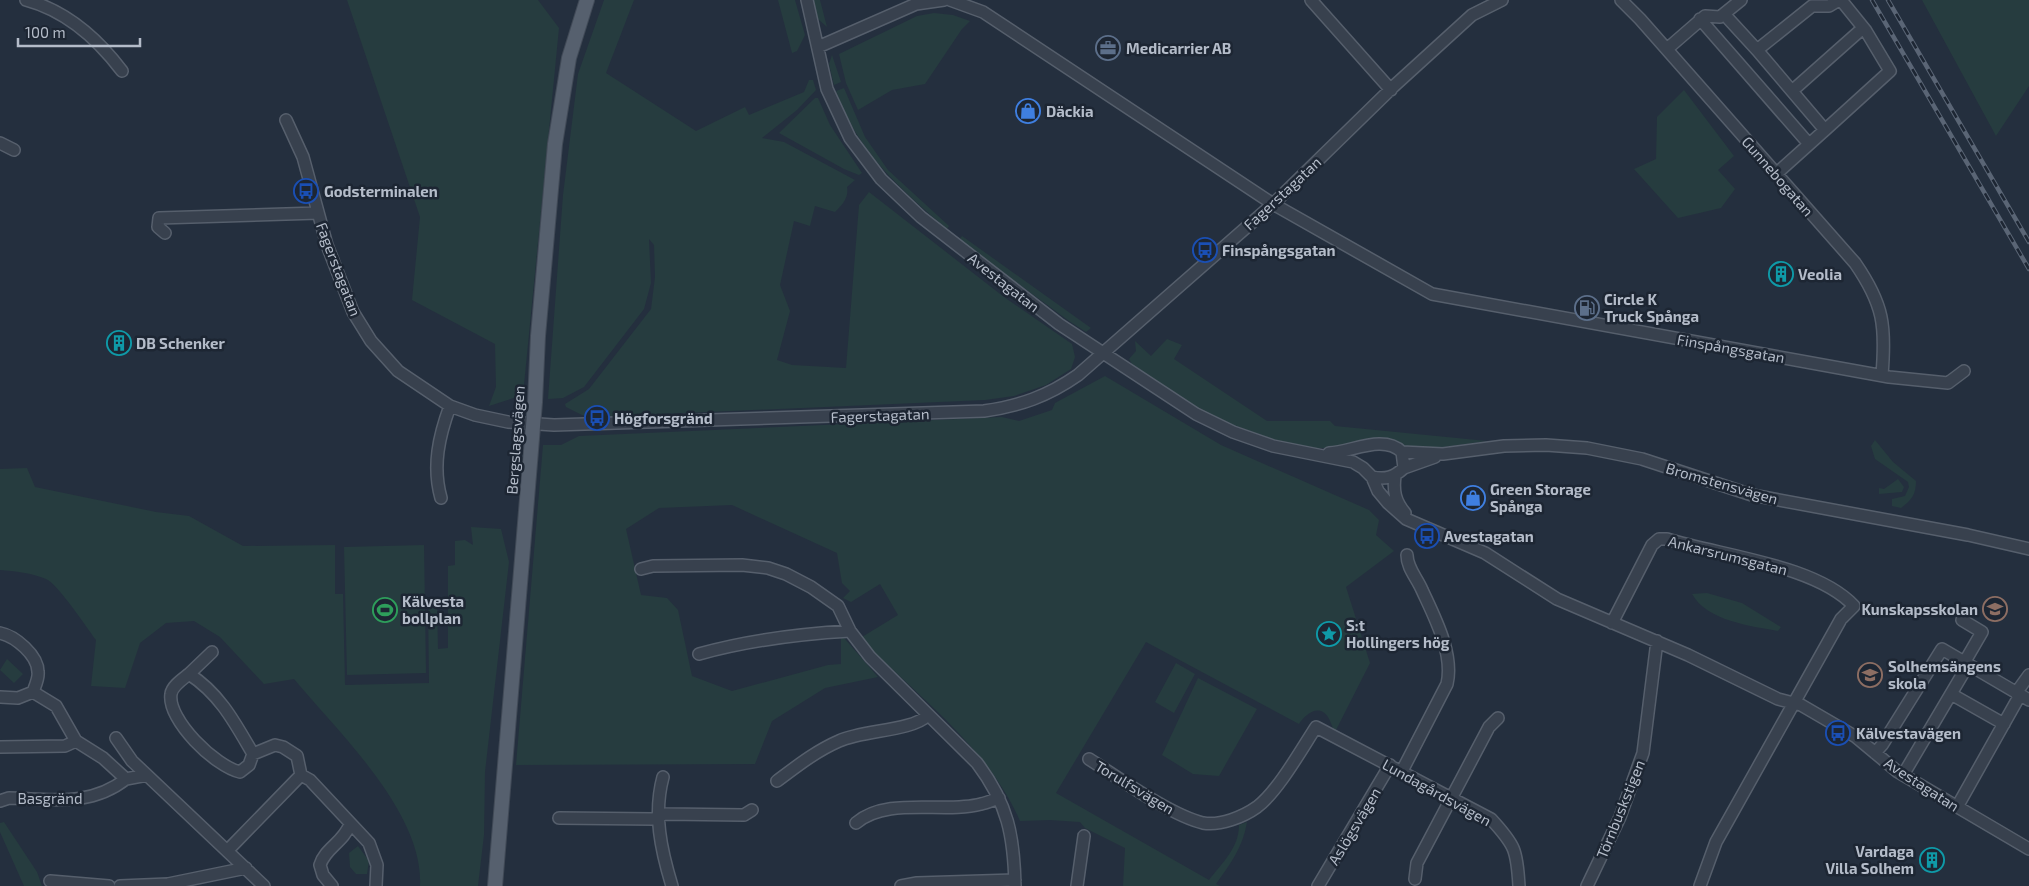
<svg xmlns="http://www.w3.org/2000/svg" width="2029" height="886" font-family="'Exo 2',sans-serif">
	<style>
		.green { fill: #263c3f }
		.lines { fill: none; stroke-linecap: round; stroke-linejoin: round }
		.minor-casing { stroke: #565f6c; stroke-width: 14 }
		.major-casing { stroke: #414a57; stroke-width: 16 }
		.minor { stroke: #38414e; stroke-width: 11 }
		.major { stroke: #56606e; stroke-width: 14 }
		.rail-casing { stroke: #5a6575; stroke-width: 4.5 }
		.rail { stroke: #1d2633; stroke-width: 2.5; stroke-dasharray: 8; stroke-linecap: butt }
		.labels { text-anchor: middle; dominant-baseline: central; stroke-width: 5; stroke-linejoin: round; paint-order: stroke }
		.poi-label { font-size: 15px; font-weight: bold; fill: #b4bcc9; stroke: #1d2633; text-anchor: start }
		.street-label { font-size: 15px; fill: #b4bcc9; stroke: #1d2633 }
	</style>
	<rect width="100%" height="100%" fill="#242f3e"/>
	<path class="green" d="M347,0H538L559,28L523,395L489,406L496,387L495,344L412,300L420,217Z
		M604,0H634L606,73L696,131L745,107L749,115L804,92L809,80H813L816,90L797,110L762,138L784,142L855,180L847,187C849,198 842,205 835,212L815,206L810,226L794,221L780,285L790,311L777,360L792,365L846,368L859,205L869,192L1004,297L1072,344L1075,357L1071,369L1046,385L1014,396L985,400L592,417L582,415L566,407L565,404L589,389L651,309L655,277L654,245L649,239L651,283L644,309L584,387L563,398L548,399L563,195L578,74Z
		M778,0H795L805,35L797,51L792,53Z
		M812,0H820L827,27L818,19Z
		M1922,0H2029V86L1996,136Z
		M934,13L953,15L970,21L962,29L925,84L892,90L858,110L846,83L839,54L917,16Z
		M832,55L841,82L834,85L829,64Z
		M844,88L865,137L888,170L949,226L947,229C900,189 857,151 836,91Z
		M1684,90L1734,156L1718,170L1735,189L1721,208L1678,218L1634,169L1656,159L1657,117Z
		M815,98H818L830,125L862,173L859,175L844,169L779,133Z
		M962,236L1091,328L1086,332L1069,321L959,240Z
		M1167,339L1182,345L1174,359L1267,421H1330L1335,426L1487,441L1415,451L1392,440L1383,439L1342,448H1314L1283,443L1225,422L1197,408L1132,364L1129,359L1136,351L1135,341L1151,356Z
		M1105,376L1221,445L1369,510L1379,520L1376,535L1394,551L1346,587L1370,663L1335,732C1332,727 1331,722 1328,717C1318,703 1305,715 1299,724L1146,642L1056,793L1209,880C1222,863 1239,848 1239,825L1247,822C1243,847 1231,863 1216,884L1220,886H1123L1125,848L1085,828L1080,822L1050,820L1020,821C989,750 925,702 871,649L862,637L898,615L880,584L851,602L843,598L850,591L842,583L837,553L732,505L659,508L626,529L641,595L667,598L678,610L692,676L732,691L828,665L841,664V637L845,639L878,677L825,688L772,721L755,764L516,765L543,445H561L579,436L1002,417L1019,421L1052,410L1055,403Z
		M1875,440L1893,462L1916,481C1916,494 1912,500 1901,508L1892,506V499L1905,496L1909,487L1908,482L1875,459L1871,446Z
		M27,468L35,487L156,512L189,516L243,546L335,545V594H343L345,685L429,683L428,602H437L438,649L448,648V566L455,565V541L465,540L473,545L471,527L501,529L509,562L485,772L484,835L478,886H420C424,813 339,733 294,679L264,684L220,637L194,621L166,623L140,643L125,688L91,686L96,640C87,628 57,583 46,579C32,573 15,571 0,570V469Z
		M1898,479L1904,487L1902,492L1879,494V488L1884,489Z
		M424,545L426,673L347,675L344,547Z
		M1707,593L1742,603L1781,627L1778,631C1751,626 1707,621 1692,594Z
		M7,659L23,674L14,683L0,670Z
		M1176,663L1195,674L1174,713L1155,702Z
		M1198,678L1257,709L1219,776L1193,774L1162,755Z
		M4,822L37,872L42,886H24L0,832V823Z
		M358,846L369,861L367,874H356L350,867L349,853Z"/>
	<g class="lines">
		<defs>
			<path id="minor" d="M26,0C67,11 97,38 122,71
				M807,0L827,89L850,138L881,179L921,217L1059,324L1196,414L1233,432L1273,446L1353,462L1363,468L1372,477L1378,491L1388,503L1406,519L1485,553L1557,599L1688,655L1778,699L1801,705L1856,737L1898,772L2029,849
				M950,0L983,12L1273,204L1432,294L1889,377L1948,383L1964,371
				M1311,0L1391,90
				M1621,0L1640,19L1855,263C1884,305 1886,326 1882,375
				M1724,14L1757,50L1812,6H1829L1839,0
				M1700,19L1809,144
				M818,47L916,4L944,0
				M1667,49L1705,16L1720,17L1741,0
				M1757,50L1825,130L1890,71L1866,31L1841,0
				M1792,91L1863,28
				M286,120L303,157L327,245L353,312L371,341L398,371L450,406L475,415L508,422L554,425L984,411C1020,406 1048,396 1078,375L1273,204L1394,86L1472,15L1502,0
				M0,143L14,150
				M1776,174L1825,130
				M165,233L158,227L159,218L318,213
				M1402,452L1443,454L1504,446L1546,445L1587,448L1642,459L1752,495L1968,535L2029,549
				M1329,453C1352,452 1383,434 1402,452L1404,468C1394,477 1386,480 1372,477
				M1404,468L1435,457
				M1395,476C1393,491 1395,501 1405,513
				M441,498C432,466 439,436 450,406
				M641,569L653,566L742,565L768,568L786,574L811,587L838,606L850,631L870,657L977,763C1008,804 1014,836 1015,886
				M1962,620L1982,632L1964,663
				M1612,623L1652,545L1659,539H1667C1722,556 1816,565 1854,606L1841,619L1716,842L1700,886
				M0,633C15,636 38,655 38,672C39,678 35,686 33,692
				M699,654C749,640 798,634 850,631
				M189,674L212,652
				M2016,693L2029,675
				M1951,694L2004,724
				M0,697L18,698L33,692L56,706L76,741L103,758L126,779L147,775
				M116,738L132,761L264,886
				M0,747L65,746L76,741
				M1875,753L1882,745L1942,649L2029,700
				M253,754L249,765L240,772C216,767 167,720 171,694C172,686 183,679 189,674C220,694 235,723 253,754L275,745L283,747L297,756L301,775L310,780L369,843L377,865L376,886
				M1089,759C1119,778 1170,815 1203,823C1220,826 1243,817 1257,807C1278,791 1301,750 1316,727L1491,819C1515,845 1517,850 1519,886
				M1402,771L1447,684C1454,654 1435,618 1422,590C1417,578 1407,568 1407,555
				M1903,775L1968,665
				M663,777C653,814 661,850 672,886
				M777,781C797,766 816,751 839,741C863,730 911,731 927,716
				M0,801L9,798C52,799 90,807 126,779
				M1957,807L2020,695
				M559,818L653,819L665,814L744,815L752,810
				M856,823C887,796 944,814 981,804C987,803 993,800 999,798
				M228,850L301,775
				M1415,879L1417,863L1489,727L1498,718
				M50,881L109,886
				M120,886L168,884L246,868
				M332,886L323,875L320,865C325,848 344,842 350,824
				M901,886L917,883L1015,880
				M1077,886L1084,836
				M1318,886L1390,765
				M1587,886L1620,817L1643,753L1657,641"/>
			<path id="major" d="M495,886L535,402L538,336L555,144L569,58L587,0"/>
		</defs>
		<use href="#minor" class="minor-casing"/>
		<use href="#major" class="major-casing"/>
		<use href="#minor" class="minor"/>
		<use href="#major" class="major"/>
		<defs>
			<path id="rail" d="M1872,0L2029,269
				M1888,0L2029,242"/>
		</defs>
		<use href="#rail" class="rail-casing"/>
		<use href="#rail" class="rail"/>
	</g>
	<defs>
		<symbol id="office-ring" viewBox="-11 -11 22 22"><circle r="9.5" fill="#1d2633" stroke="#5c6f8a" stroke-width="1.5"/><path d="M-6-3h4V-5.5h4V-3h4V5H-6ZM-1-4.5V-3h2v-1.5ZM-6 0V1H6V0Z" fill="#5c6f8a"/></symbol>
		<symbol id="shop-ring" viewBox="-11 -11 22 22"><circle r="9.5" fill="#1d2633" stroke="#3f7fe0" stroke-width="1.5"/><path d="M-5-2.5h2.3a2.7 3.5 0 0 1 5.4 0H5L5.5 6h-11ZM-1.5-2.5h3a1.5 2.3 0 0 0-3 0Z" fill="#3f7fe0"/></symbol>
		<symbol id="bus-ring" viewBox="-11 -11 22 22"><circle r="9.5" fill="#1d2633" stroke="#1a4fb4" stroke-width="1.5"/><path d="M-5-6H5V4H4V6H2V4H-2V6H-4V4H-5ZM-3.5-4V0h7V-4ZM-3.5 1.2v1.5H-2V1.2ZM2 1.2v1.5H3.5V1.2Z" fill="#1a4fb4"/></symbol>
		<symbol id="building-ring" viewBox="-11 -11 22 22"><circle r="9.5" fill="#1d2633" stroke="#0f9aa8" stroke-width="1.5"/><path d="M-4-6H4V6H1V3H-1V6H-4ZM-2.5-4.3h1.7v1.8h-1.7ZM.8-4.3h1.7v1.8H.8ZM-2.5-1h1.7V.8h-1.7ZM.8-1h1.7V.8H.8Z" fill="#0f9aa8"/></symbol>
		<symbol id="fuel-ring" viewBox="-11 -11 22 22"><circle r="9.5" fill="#1d2633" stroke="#5c6f8a" stroke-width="1.5"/><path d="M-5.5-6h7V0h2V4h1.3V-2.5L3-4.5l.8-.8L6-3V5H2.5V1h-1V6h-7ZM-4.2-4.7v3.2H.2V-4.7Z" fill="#5c6f8a"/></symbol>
		<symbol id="school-ring" viewBox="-11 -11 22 22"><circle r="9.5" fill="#1d2633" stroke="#8d6e63" stroke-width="1.5"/><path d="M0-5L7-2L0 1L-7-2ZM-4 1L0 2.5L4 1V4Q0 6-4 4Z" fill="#8d6e63"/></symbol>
		<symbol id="stadium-ring" viewBox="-11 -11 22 22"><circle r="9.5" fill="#1d2633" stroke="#2e9e5b" stroke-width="1.5"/><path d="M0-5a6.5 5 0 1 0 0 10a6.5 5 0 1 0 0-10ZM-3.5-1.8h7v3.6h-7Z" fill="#2e9e5b"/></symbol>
		<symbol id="sight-ring" viewBox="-11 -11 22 22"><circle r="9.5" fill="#1d2633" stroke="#0f9aa8" stroke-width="1.5"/><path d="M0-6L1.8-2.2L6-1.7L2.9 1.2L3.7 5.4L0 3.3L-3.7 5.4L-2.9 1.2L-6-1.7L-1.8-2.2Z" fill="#0f9aa8"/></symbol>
	</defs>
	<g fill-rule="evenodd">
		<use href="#office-ring" x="1094" y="34" width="28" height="28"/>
		<use href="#shop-ring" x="1014" y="97" width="28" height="28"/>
		<use href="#bus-ring" x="292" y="177" width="28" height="28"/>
		<use href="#bus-ring" x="1191" y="236" width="28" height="28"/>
		<use href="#building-ring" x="1767" y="260" width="28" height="28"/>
		<use href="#fuel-ring" x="1573" y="294" width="28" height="28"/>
		<use href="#building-ring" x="105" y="329" width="28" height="28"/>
		<use href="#bus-ring" x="583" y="404" width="28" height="28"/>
		<use href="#shop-ring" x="1459" y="484" width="28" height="28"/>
		<use href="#bus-ring" x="1413" y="522" width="28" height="28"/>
		<use href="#school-ring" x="1981" y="595" width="28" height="28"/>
		<use href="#stadium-ring" x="371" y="596" width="28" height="28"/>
		<use href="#sight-ring" x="1315" y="620" width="28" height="28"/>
		<use href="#school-ring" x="1856" y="661" width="28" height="28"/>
		<use href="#bus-ring" x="1824" y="719" width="28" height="28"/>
		<use href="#building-ring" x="1918" y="846" width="28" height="28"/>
	</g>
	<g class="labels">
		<g class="poi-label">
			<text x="1126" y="48">Medicarrier AB</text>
			<text x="1046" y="111">Däckia</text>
			<text x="324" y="191">Godsterminalen</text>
			<text x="1222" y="250">Finspångsgatan</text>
			<text x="1798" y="274">Veolia</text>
			<text x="1604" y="299">Circle K<tspan x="1604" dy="17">Truck Spånga</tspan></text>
			<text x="136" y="343">DB Schenker</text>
			<text x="614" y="418">Högforsgränd</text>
			<text x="1490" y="489">Green Storage<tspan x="1490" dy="17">Spånga</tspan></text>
			<text x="1444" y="536">Avestagatan</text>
			<text x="402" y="601">Kälvesta<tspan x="402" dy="17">bollplan</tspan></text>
			<text x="1978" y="609" text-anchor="end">Kunskapsskolan</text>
			<text x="1346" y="625">S:t<tspan x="1346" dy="17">Hollingers hög</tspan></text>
			<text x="1888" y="666">Solhemsängens<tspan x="1888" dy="17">skola</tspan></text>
			<text x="1856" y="733">Kälvestavägen</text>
			<text x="1914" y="851" text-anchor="end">Vardaga<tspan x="1914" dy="17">Villa Solhem</tspan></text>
		</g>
		<g class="street-label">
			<text transform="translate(1778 176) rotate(49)">Gunnebogatan</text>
			<text transform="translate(1282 193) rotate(-43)">Fagerstagatan</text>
			<text transform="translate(339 269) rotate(69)">Fagerstagatan</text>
			<text transform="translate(1004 282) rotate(38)">Avestagatan</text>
			<text transform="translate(1731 348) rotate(10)">Finspångsgatan</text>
			<text transform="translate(880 415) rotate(-2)">Fagerstagatan</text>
			<text transform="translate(515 440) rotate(-86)">Bergslagsvägen</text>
			<text transform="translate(1722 483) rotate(16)">Bromstensvägen</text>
			<text transform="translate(1728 555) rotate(14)">Ankarsrumsgatan</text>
			<text transform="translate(1922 784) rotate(33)">Avestagatan</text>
			<text transform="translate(1135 787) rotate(31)">Torulfsvägen</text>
			<text transform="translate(1437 792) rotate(29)">Lundagårdsvägen</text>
			<text x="50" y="798">Basgränd</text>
			<text transform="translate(1620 809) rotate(-68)">Törnbuskstigen</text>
			<text transform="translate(1354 826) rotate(-59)">Aslögsvägen</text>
		</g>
	</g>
	<path d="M18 38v8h122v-8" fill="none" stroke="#b4bcc9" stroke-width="2.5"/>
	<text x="25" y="38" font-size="15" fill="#b4bcc9" stroke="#1d2633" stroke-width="4" paint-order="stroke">100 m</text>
</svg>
